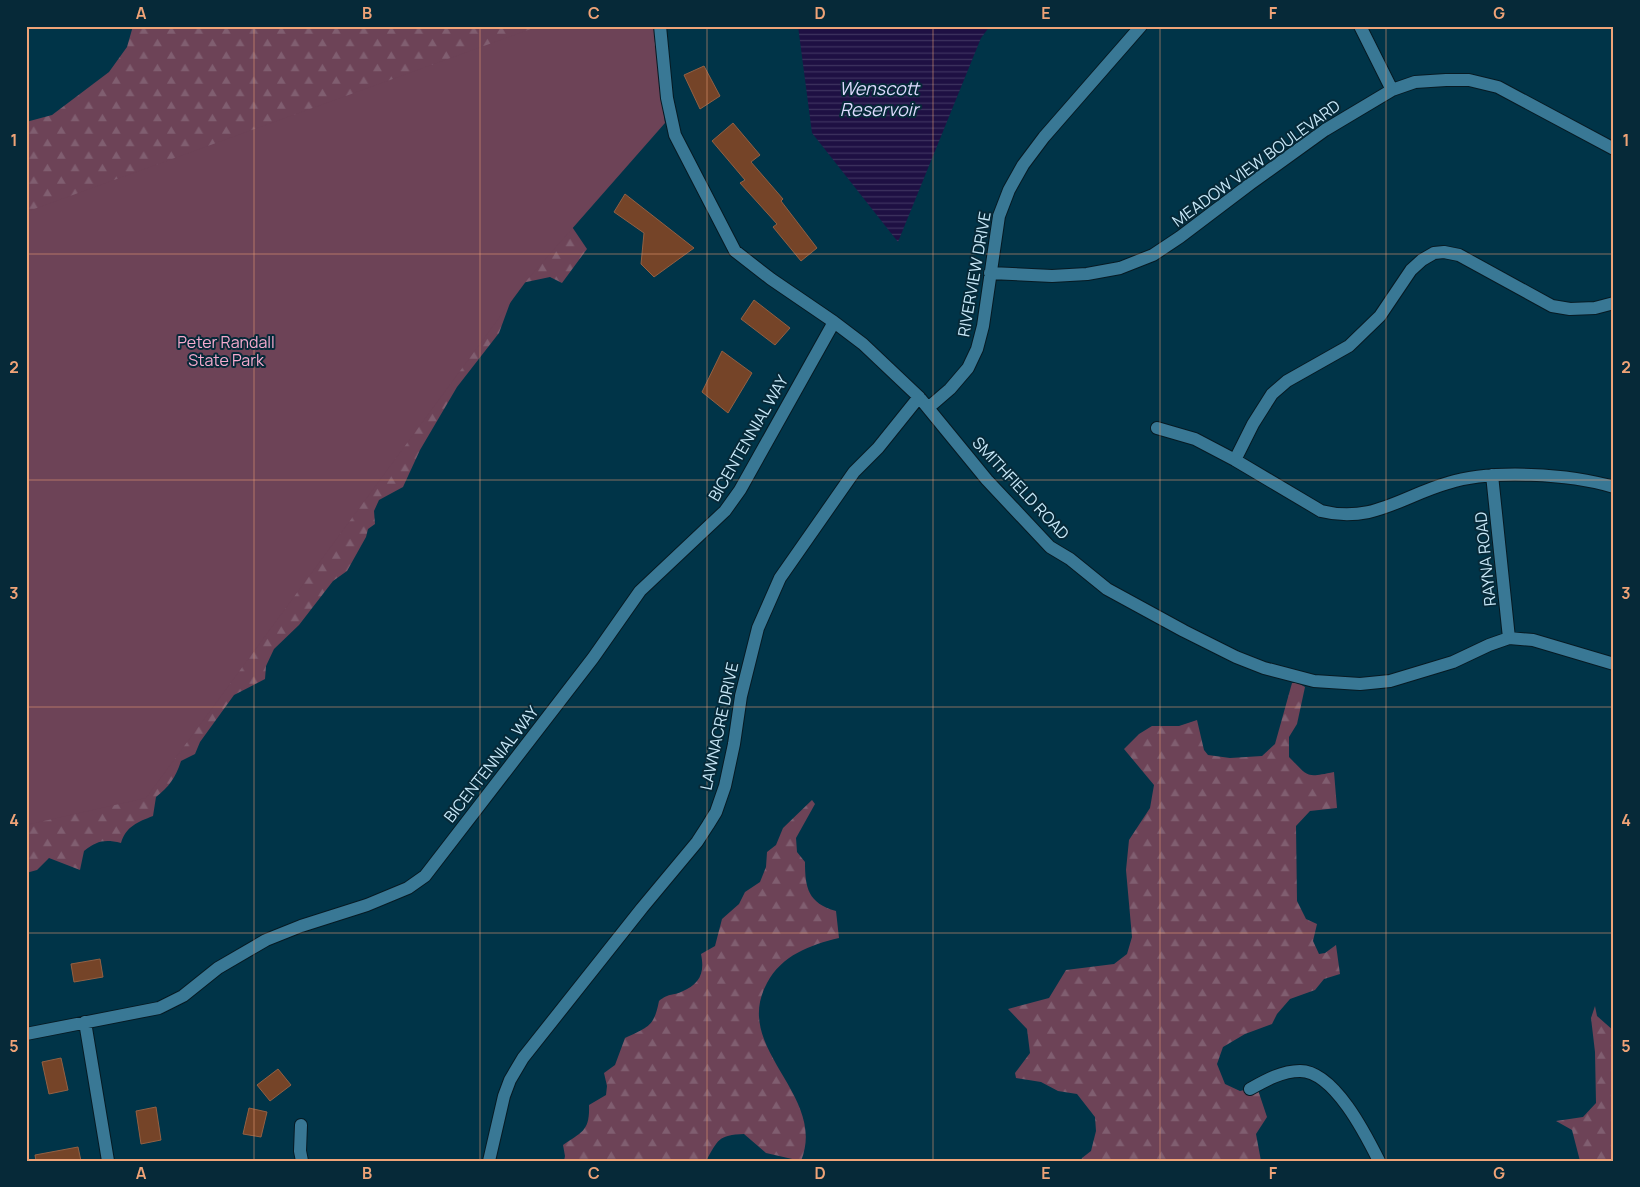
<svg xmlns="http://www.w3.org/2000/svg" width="1640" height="1187" font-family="Manrope,sans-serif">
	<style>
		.forest { fill: url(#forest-firs) }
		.park { fill: #6d4357 }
		.water { fill: url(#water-rules) }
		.building { fill: #754428; stroke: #936043 }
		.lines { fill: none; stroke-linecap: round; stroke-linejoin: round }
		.minor-casing { stroke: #061a23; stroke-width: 14 }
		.minor { stroke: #397895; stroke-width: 12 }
		.grid { fill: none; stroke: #efa377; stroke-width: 1; stroke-opacity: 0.55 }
		.labels { text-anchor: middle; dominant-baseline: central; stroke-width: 4; stroke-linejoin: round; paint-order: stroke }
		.street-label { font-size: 16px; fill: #c8e8f8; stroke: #062938 }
		.park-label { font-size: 16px; fill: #f6abce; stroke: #062938 }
		.water-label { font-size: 18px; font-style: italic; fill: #dedafe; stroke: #062938 }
		.neatline { fill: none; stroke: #efa377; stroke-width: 2 }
		.grid-label { font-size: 16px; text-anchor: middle; font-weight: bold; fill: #efa377 }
	</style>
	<defs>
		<pattern id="forest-firs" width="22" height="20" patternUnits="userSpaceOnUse" patternTransform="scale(1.25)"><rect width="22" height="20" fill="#6d4357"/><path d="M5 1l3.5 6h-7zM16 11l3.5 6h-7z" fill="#805e70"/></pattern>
		<pattern id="water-rules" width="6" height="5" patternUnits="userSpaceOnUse" patternTransform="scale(1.25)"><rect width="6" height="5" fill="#1e1043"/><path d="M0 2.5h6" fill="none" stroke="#3d335f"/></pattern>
	</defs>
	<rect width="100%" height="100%" fill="#003448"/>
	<path class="forest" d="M133,26H660L669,102L636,110L562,212L587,249L562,283L550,277L517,284L499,333L457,387L420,450L403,487L379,500L374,511L375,524L368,529L366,537L347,571L333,581L299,625L274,649L266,666L265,679L234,695L200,742L195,754L181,761C176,777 169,787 156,797L153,816C138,822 126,826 121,843C104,839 97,841 84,851L80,870L49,858L37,870L26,873V122L52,115L109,72L127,47Z
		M1292,683H1298L1305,687L1297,724L1289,737V757C1309,777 1305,778 1334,772L1337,808L1310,811L1296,826L1297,901L1306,919L1317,924L1313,941L1319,954L1325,953L1336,945L1340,974L1324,979L1315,990L1290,999L1277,1014L1272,1024L1245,1034L1223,1047L1217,1064L1225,1084L1240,1091L1257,1087L1267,1117L1256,1134L1261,1161H1081L1082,1158L1091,1151L1096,1131L1095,1117L1077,1094L1058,1091L1041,1082L1016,1078L1015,1073L1030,1053L1027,1029L1008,1009L1049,998L1066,970L1114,964L1127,954L1132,937L1126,870L1129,840L1150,808L1154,785L1124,749L1139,734L1152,726H1179L1197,720L1204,750L1208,755L1230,758L1262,756L1275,744Z
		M812,800L815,804L796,838L797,852L805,862C805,888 808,903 836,911L839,938C810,945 782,955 767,983C731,1049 828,1094 801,1161L766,1153L744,1134C718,1135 718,1140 706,1161H564L565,1156L563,1145C582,1132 590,1131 589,1105L606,1095L607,1086L604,1073L615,1065L625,1038C648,1027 654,1027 659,1001C669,993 671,996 681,992C700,984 705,973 701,954L715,946L722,919L739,904L745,892L760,882L766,867L767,852L776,845L783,828Z
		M1595,1006L1597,1016L1614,1031V1161H1580L1572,1130L1556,1121L1583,1117L1596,1103L1595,1052L1591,1018Z"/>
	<path class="park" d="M539,26H652L665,123L527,280L146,798L26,825V212Z"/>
	<path class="water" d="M798,26H990L981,38L898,242L812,133Z"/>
	<path class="building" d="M704,66L720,96L700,109L684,75Z
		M733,123L760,155L751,162L783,199L781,201L817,248L801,261L773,227L777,224L740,183L745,180L712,141Z
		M625,194L694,248L654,277L641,264L644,233L614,212Z
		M754,300L790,328L775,345L741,319Z
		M722,351L752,373L728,413L702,392Z
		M100,959L103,977L74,982L71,964Z
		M61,1058L68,1090L49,1094L42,1062Z
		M278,1069L291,1085L270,1101L257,1085Z
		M156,1107L161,1140L141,1144L136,1111Z
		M249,1108L267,1112L261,1137L243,1134Z
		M78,1147L81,1161H36L35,1155Z"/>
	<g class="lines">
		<defs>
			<path id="minor" d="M660,26L667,98L675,135L735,251L771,279L834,322L863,344L919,397L987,480L1050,547L1070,559L1107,589L1184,631L1236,657L1264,668L1314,681L1360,684L1390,681L1453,662L1489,645L1509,638L1533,640L1614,664
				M1360,26L1392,90
				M990,273L1052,276L1087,274L1120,268L1153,255L1180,237L1250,184L1325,130L1392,90L1415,82L1446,80H1469L1498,87L1614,149
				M928,408L950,389L968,368L977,349L983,326L999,216L1009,190L1023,165L1044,137L1141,26
				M1157,428L1195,439L1235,460L1321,511C1372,524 1402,496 1448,483C1492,469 1570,474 1614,487
				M1235,460L1253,424L1272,394L1287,381L1349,346L1380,316L1411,270L1422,260L1434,253L1444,252L1459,255L1552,306L1570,309L1595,308L1614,303
				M1492,475L1509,638
				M85,1022L108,1161
				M26,1034L159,1008L183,996L218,968L266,940L301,926L367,905L408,888L425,876L593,658L640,591L725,511L740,490L834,322
				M1250,1089C1266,1080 1282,1071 1300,1071C1334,1071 1366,1135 1379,1161
				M301,1125L300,1151L302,1161
				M489,1161L504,1096L510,1080L523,1058L642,908L697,842L708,825L716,812L725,786L734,744L741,696L758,628L780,578L854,472L878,448L919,397"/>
		</defs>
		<use href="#minor" class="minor-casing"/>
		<use href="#minor" class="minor"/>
	</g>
	<path class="grid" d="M254,26V1161M480,26V1161M707,26V1161M933,26V1161M1160,26V1161M1386,26V1161M26,254H1614M26,480H1614M26,707H1614M26,933H1614"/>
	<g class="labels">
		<g class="street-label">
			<text transform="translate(1256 163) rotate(-36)">MEADOW VIEW BOULEVARD</text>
			<text transform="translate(974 274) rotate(-80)">RIVERVIEW DRIVE</text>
			<text transform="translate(748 438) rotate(-60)">BICENTENNIAL WAY</text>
			<text transform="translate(1021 488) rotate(47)">SMITHFIELD ROAD</text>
			<text transform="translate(1485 559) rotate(-96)">RAYNA ROAD</text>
			<text transform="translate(719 726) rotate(-78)">LAWNACRE DRIVE</text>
			<text transform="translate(491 764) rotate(-52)">BICENTENNIAL WAY</text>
		</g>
		<g class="park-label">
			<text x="226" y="342">Peter Randall<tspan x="226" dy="18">State Park</tspan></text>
		</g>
		<g class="water-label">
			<text x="879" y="88">Wenscott<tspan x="879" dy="21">Reservoir</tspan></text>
		</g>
	</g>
	<rect width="1640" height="1187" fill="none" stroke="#062938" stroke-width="55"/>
	<rect x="28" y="28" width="1584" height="1132" class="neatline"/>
	<g class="grid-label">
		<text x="141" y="19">A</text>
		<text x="367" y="19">B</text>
		<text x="594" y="19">C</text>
		<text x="820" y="19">D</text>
		<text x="1046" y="19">E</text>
		<text x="1273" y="19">F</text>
		<text x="1499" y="19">G</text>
		<text x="14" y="146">1</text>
		<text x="1626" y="146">1</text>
		<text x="14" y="373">2</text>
		<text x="1626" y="373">2</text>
		<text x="14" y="599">3</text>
		<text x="1626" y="599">3</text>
		<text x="14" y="826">4</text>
		<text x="1626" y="826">4</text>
		<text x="14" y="1052">5</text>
		<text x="1626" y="1052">5</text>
		<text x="141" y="1179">A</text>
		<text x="367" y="1179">B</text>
		<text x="594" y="1179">C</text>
		<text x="820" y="1179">D</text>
		<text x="1046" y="1179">E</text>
		<text x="1273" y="1179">F</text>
		<text x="1499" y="1179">G</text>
	</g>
</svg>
